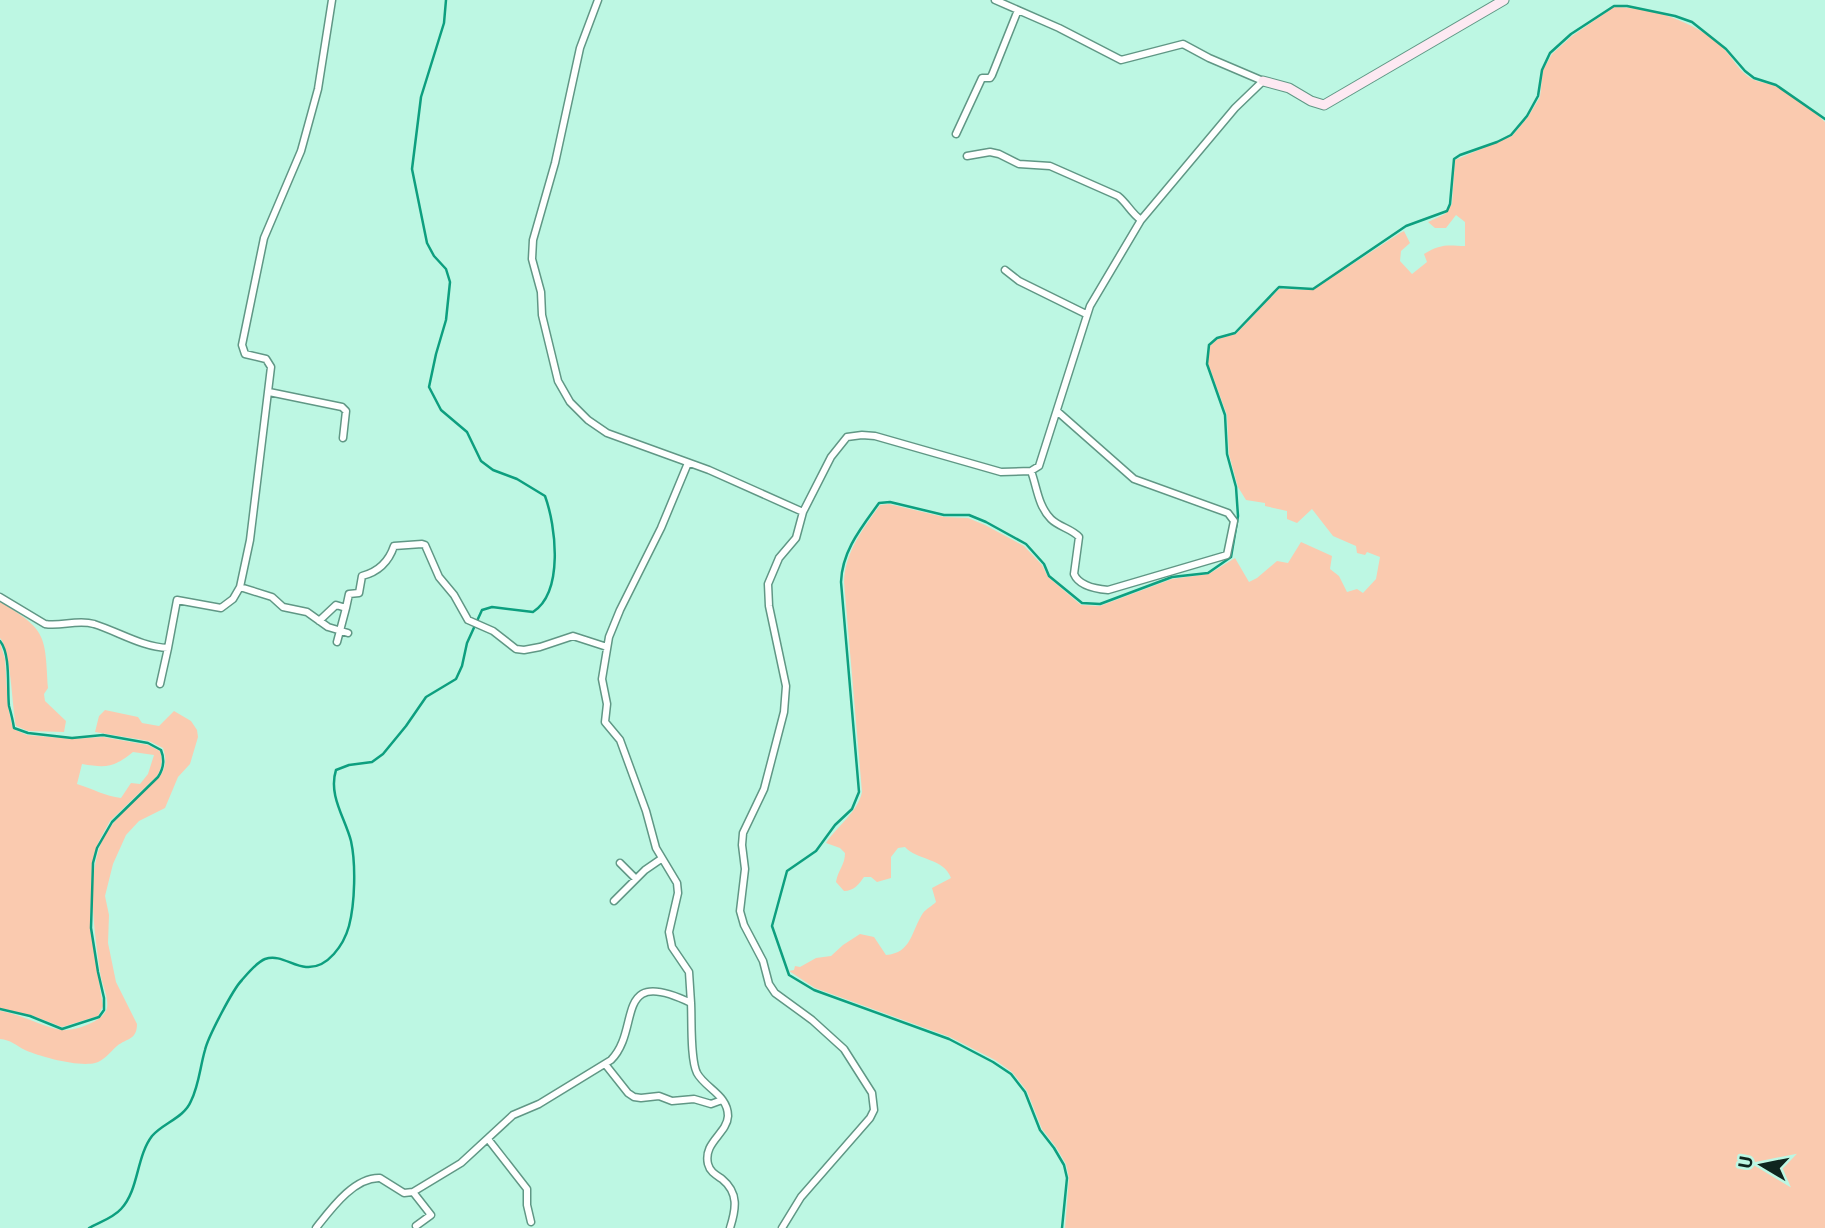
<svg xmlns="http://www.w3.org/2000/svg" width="1825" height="1228" font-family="Barlow,sans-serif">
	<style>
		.green { fill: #facaaf; fill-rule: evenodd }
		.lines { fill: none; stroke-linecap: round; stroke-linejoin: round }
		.stream { stroke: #0d9f7f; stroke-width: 2.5 }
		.street-casing { stroke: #609785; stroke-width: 9 }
		.secondary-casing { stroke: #609785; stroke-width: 11 }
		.street { stroke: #fff; stroke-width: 6 }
		.secondary { stroke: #fde9f2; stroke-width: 9 }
	</style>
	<rect width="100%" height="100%" fill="#bdf7e3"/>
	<path class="green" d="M1614,7C1653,8 1695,21 1723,48C1733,58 1739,72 1752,79C1760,83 1770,83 1777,87C1793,96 1813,110 1825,122V1228H1065L1069,1178L1066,1164L1056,1147L1042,1129L1027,1091L1012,1072L995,1060L950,1037L815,988L789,971L794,970L795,966L800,967L816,958L831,956L843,945L860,934L874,937L886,955C912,953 911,931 923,913C926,909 932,906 936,902L932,888L951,878C944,858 916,860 905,847L898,848L891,857V878L877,882L871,877H864C859,884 854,891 844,891L836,882C838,870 845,865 845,853L840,848L826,843C837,826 858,812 862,792L844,582C845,552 863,529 880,505L889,504L944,517L968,518L985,525L1024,546L1042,565L1048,577L1081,605L1100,606L1172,579L1209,574L1235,558L1249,582L1257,578L1277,561L1288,563L1301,542L1332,556L1330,569L1339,576L1347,592L1357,589L1363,593L1376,579L1380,557L1367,552L1365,555L1357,553L1356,546L1333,536L1312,509L1297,523L1287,519V511L1265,506V503L1246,500L1238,487L1229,454L1227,415L1208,363L1210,346L1218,339L1236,334L1279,289L1313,290L1400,233L1404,231L1410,243L1401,251L1400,261L1412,274L1427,262L1424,254C1440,244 1446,245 1465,246V222L1456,215L1446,228H1435L1428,222L1445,214L1452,204L1455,160L1512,136L1528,117L1540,97L1543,70L1552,54L1572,36Z
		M0,602C47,630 45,635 48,688L44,694L45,701L66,721L64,732L28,731L16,726C12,707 11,649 0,638Z
		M0,643L5,659L8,707L13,729L27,735L72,739L103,737L148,745L160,751C163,760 162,768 157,776L110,821L99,841L92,863L90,928L103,1006L98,1016L62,1027L31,1015L0,1008ZM133,752L154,755L148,774L140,784L131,783L121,798C105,796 93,789 77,784L82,764C106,768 113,768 133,752Z
		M105,710L138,717L142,723L159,726L174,711L191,721L197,730L198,737L190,764L178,777L165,808L139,821L126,835L113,864L105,896L109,915L108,943L116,982L137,1024C137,1040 127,1038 117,1046C110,1052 104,1061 95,1063C78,1067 41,1057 25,1050C15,1045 11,1040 0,1039V1011C19,1013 53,1032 67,1030C79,1029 104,1021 107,1008C109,996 101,983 100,971C95,935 87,885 99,849C108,822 133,803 152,783C165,775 168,762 163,748L149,741L95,732L99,716Z"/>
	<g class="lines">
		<path class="stream" d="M0,641C11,654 7,689 9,706C11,713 13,721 14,728L28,733L72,738L103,735L148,743L161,750C165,760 164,768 158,777L112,822L97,848L93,863L91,928L98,972L104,998V1010L99,1017L62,1029L30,1016L0,1009
			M89,1228C100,1222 113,1218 121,1209C139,1190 136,1157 152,1136C163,1123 184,1118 191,1101C199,1085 200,1067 205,1050C208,1037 233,989 242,980C248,973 257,962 265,959C280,954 292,966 306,967C328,969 344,944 349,926C355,903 356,864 351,841C345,818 328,795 336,770L349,765L372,762L383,754L406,726L426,697L456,679L462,666L467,643L482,610L492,607L533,612C564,592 556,526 545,496L517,479L493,470L481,461L467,432L441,410L429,387L436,354L446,320L450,282L446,269L434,256L427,243L412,169L421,97L444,23L446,0
			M1062,1228L1067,1178L1064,1165L1054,1148L1040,1130L1025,1092L1011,1074L993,1062L949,1039L814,990L789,975L772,926L787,871L816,851L835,825L852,809L859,792L841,582C842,551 861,528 879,503L890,502L944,515H969L986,522L1026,544L1044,564L1049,576L1082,603L1100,604L1172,577L1208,573L1231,557L1238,516L1236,487L1227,454L1225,415L1207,364L1209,345L1217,338L1235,333L1279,287L1313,289L1406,226L1447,211L1450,204L1454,159L1460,155L1497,142L1511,135L1527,116L1538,96L1542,70L1550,53L1571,34L1614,6H1627L1675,16L1692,22L1726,49L1745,71L1754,78L1776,85L1825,119"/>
		<defs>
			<path id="street" d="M598,0L580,48L555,163L533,240L532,259L541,292L542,315L558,381L570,402L588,420L607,433L709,470L803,512
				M956,134L982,78H990L992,75L1018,10
				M967,156L990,152L999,154L1019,164L1050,166L1118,196C1127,203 1131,213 1141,220
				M1005,270L1019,281L1086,314
				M269,392L342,407L346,411L343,438
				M1031,471C1037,487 1038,506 1051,519C1059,527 1072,529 1079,537L1074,574C1079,586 1096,589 1108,590L1227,555L1234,521L1228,513L1134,479L1058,412
				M240,587L272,597L283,607L307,612L328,627L348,633
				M0,597L45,624C61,627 77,619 94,624C119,632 142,647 168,648L177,600L221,608L233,599L240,587L250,540L271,367L266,359L245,354L242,345L264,238L301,151L318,89L332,0
				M346,608L349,594L359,593L362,576C378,572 389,561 394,546L422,544L425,545L439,577L454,595L468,620L493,631L516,649L524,650L540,647L573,636L607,647
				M319,621L336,605L346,608L337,642
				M160,684L168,648
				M620,863L636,879
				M614,901L645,870L661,859
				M691,1003C692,1020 690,1059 697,1073C705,1088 728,1095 728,1116C727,1134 703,1142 708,1164C710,1172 716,1175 722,1179C739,1193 736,1209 730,1228
				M605,1064L628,1093L634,1097L641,1098L659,1096L672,1101L694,1099L711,1104L722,1100
				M488,1139L527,1189V1205L531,1222
				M413,1192L431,1215L416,1226
				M316,1228C331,1209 354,1177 380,1178L404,1193L413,1192L461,1163L513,1115L539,1104L611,1060C642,1029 612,965 691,1003L689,972L672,947L669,932L678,893L677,883L656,848L646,811L620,740L605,722L607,704L602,679L609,637L620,610L661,528L688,463
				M782,1228L801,1197L870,1118L874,1110L872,1093L844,1049L812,1020L775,993L769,984L763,961L744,925L740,911L745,869L742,845L743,833L764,789L784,712L786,686L769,606L768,584L779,558L796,538L803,512L831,457L847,437L862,435L875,436L1001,472L1031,471L1039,466L1090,306L1141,220L1235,108L1263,81L1209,58L1183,44L1121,60L1059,28L995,0"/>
			<path id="secondary" d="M1263,81L1289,88L1311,101L1324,105L1504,0"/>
		</defs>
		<use href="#street" class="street-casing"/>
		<use href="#secondary" class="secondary-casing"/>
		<use href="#street" class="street"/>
		<use href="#secondary" class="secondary"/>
	</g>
	<g transform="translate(1762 1165) rotate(280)" stroke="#bdf7e3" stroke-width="5" paint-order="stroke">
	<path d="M0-5L12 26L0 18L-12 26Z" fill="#0e251e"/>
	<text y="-10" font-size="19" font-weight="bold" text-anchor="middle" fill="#0e251e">U</text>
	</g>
</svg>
